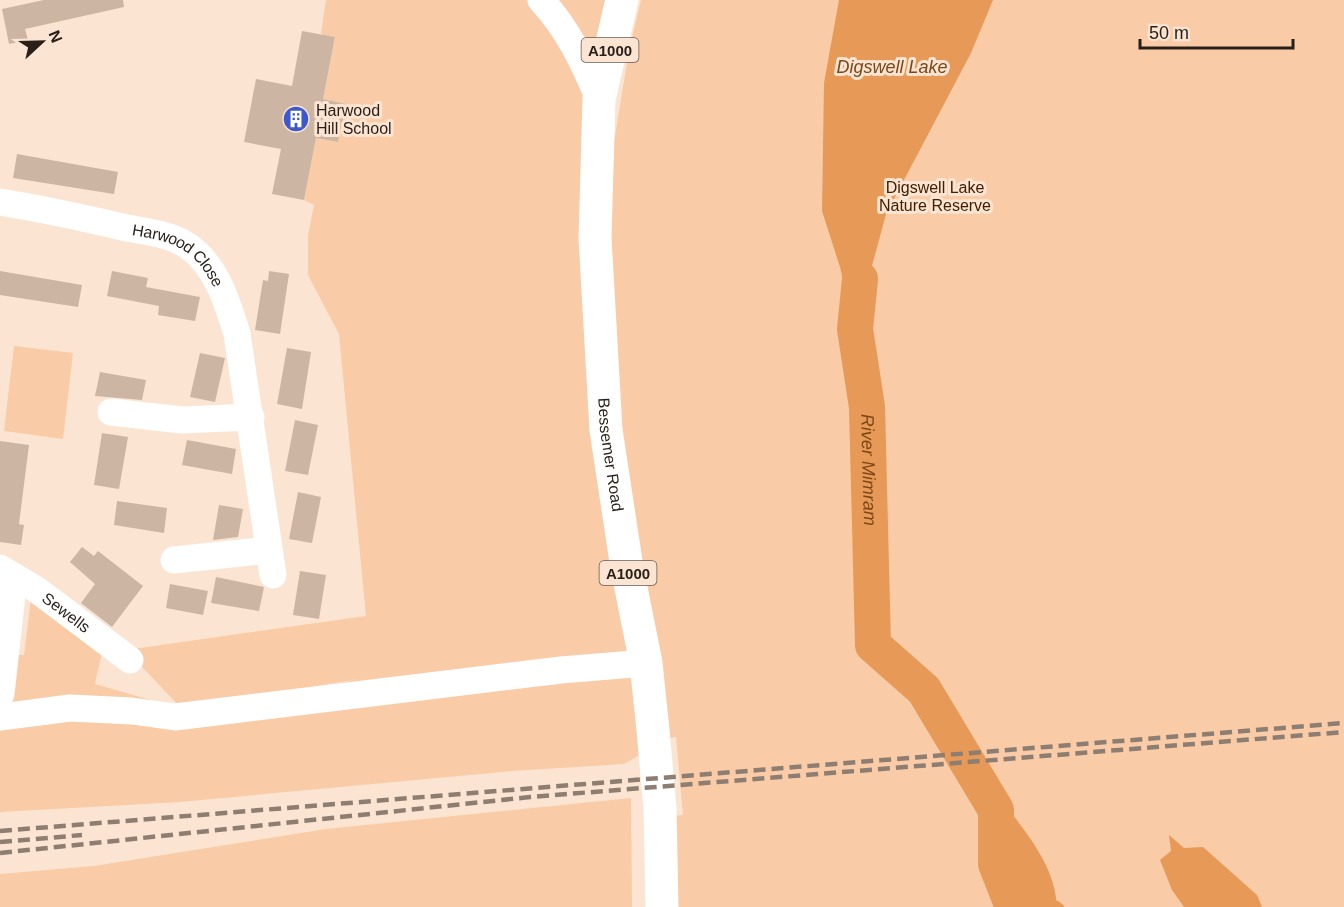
<svg xmlns="http://www.w3.org/2000/svg" width="1344" height="907" font-family="Helvetica,sans-serif">
	<style>
		.green { fill: #f9cba7; fill-rule: evenodd }
		.water { fill: #e79957 }
		.lines { fill: none; stroke-linecap: round; stroke-linejoin: round }
		.stream { stroke: #e79957; stroke-width: 6 }
		.river { stroke: #e79957; stroke-width: 36 }
		.building { fill: #ccb5a3 }
		.minor { stroke: #fff; stroke-width: 27 }
		.major { stroke: #fff; stroke-width: 33 }
		.rail { stroke: #8e7e72; stroke-width: 4.5; stroke-dasharray: 12 6; stroke-linecap: butt }
		.labels { text-anchor: middle; dominant-baseline: central; stroke-width: 6; stroke-linejoin: round; paint-order: stroke }
		.shield { fill: #fce4d2; stroke: #675a50; stroke-width: 1.5 }
		.shield-label { font-size: 15px; font-weight: bold; fill: #271f18 }
		.poi-label { font-size: 16px; fill: #271f18; stroke: #fce4d2; text-anchor: start }
		.park-label { font-size: 16px; fill: #402104; stroke: #fce4d2 }
		.street-label { font-size: 16px; fill: #271f18; stroke: #fce4d2 }
		.water-label { font-size: 18px; font-style: italic; fill: #7a4717; stroke: #fce4d2 }
	</style>
	<rect width="100%" height="100%" fill="#fce4d2"/>
	<path class="green" d="M326,0H532L589,85L647,751L624,764L512,771L180,802L0,812V654L24,655L31,599L102,652L95,684L182,709L126,650L366,616L339,334L308,275V236L314,205L304,200L316,138L338,142L346,104L323,99L335,38L321,34ZM358,679L254,702L198,707Z
		M552,0H605L593,53L589,52Z
		M641,0H1344V907H676L673,816L683,815L676,737L664,739L611,393L609,173L629,50Z
		M14,346L73,353L63,439L4,431Z
		M631,798L632,907H0V874L94,866L326,829Z"/>
	<path class="water" d="M839,0H993L971,53L886,214L855,329L840,267L822,211L824,83Z
		M1013,815C1035,844 1055,871 1057,907H996L988,825L996,818Z
		M1169,835L1184,848L1203,847L1257,895L1262,907H1184L1172,890L1160,860L1171,851Z"/>
	<g class="lines">
		<path class="stream" d="M1057,904L1061,907"/>
		<path class="river" id="s1" d="M860,279L855,329L867,407L873,645L924,690L996,810V864L1013,907"/>
	</g>
	<path class="building" d="M44,0H123L124,7L25,29L28,40L9,44L2,9Z
		M302,31L335,37L323,99L346,104L338,142L316,138L304,200L272,194L281,149L244,142L256,79L292,86Z
		M17,154L118,172L114,194L13,178Z
		M0,271L82,285L78,307L0,295Z
		M112,271L148,278L146,287L200,297L195,321L158,315L159,306L107,296Z
		M269,271L289,274L280,334L255,330L263,280L268,281Z
		M287,348L311,352L302,409L277,404Z
		M200,353L225,358L215,402L190,397Z
		M100,372L146,380L142,400L95,396Z
		M295,420L318,425L308,475L285,471Z
		M102,433L128,437L119,489L94,485Z
		M187,440L236,449L232,474L182,465Z
		M0,441L29,445L19,524L24,525L21,545L0,542Z
		M298,492L321,497L312,543L289,539Z
		M117,501L167,508L164,533L114,525Z
		M219,505L243,509L238,537L213,540Z
		M82,547L94,556L98,551L143,586L112,627L81,603L95,584L70,562Z
		M300,571L326,575L319,619L293,615Z
		M216,577L264,587L259,611L211,603Z
		M170,584L208,591L203,615L166,608Z"/>
	<g class="lines">
		<g class="minor">
			<path d="M541,0C568,29 584,63 599,99"/>
			<path id="s2" d="M0,202C43,209 85,218 127,228C148,232 171,234 188,246C216,265 228,304 237,334L273,575"/>
			<path d="M111,412L182,420L251,417"/>
			<path d="M174,560L269,550"/>
			<path id="s3" d="M0,568L37,590L130,660"/>
			<path d="M1,694L14,577"/>
			<path d="M0,717L70,708L132,711L175,717L561,670L646,663"/>
		</g>
		<path class="major" id="s4" d="M622,0L599,99L595,238L606,430L627,568L646,663L653,730L660,809L662,907"/>
		<path class="rail" d="M0,831L1344,723
			M0,842L82,835
			M0,853L530,797L1344,732"/>
	</g>
	<defs>
		<symbol id="building-disc" viewBox="-11 -11 22 22"><circle r="9.5" fill="#3d58ca" stroke="#fce4d2"/><path d="M-4-6H4V6H1V3H-1V6H-4ZM-2.5-4.3h1.7v1.8h-1.7ZM.8-4.3h1.7v1.8H.8ZM-2.5-1h1.7V.8h-1.7ZM.8-1h1.7V.8H.8Z" fill="#fff"/></symbol>
	</defs>
	<g fill-rule="evenodd">
		<use href="#building-disc" x="281" y="104" width="30" height="30"/>
	</g>
	<g class="labels">
		<g class="shield">
			<rect x="581.5" y="38" width="57" height="24" rx="4.5"/>
			<rect x="599.5" y="561" width="57" height="24" rx="4.5"/>
		</g>
		<g class="shield-label">
			<text x="610" y="50">A1000</text>
			<text x="628" y="573">A1000</text>
		</g>
		<g class="poi-label">
			<text x="316" y="110">Harwood<tspan x="316" dy="18">Hill School</tspan></text>
		</g>
		<g class="park-label">
			<text x="935" y="187">Digswell Lake<tspan x="935" dy="18">Nature Reserve</tspan></text>
		</g>
		<g class="street-label">
			<text stroke="none"><textPath href="#s2" startOffset="190">Harwood Close</textPath></text>
			<text stroke="none"><textPath href="#s4" startOffset="458">Bessemer Road</textPath></text>
			<text stroke="none"><textPath href="#s3" startOffset="80">Sewells</textPath></text>
		</g>
		<g class="water-label">
			<text x="892" y="67">Digswell Lake</text>
			<text stroke="none"><textPath href="#s1" startOffset="192">River Mimram</textPath></text>
		</g>
	</g>
	<g transform="translate(42 42) rotate(68)" stroke="#fce4d2" stroke-width="4.5" paint-order="stroke">
	<path d="M0-4.5L10 22L0 15L-10 22Z" fill="#271f18"/>
	<text y="-9" font-size="16" font-weight="bold" text-anchor="middle" fill="#271f18">N</text>
	</g>
	<path d="M1140 39v9h153v-9" fill="none" stroke="#271f18" stroke-width="3"/>
	<text x="1149" y="39" font-size="18" fill="#271f18" stroke="#fce4d2" stroke-width="4.5" paint-order="stroke">50 m</text>
</svg>
